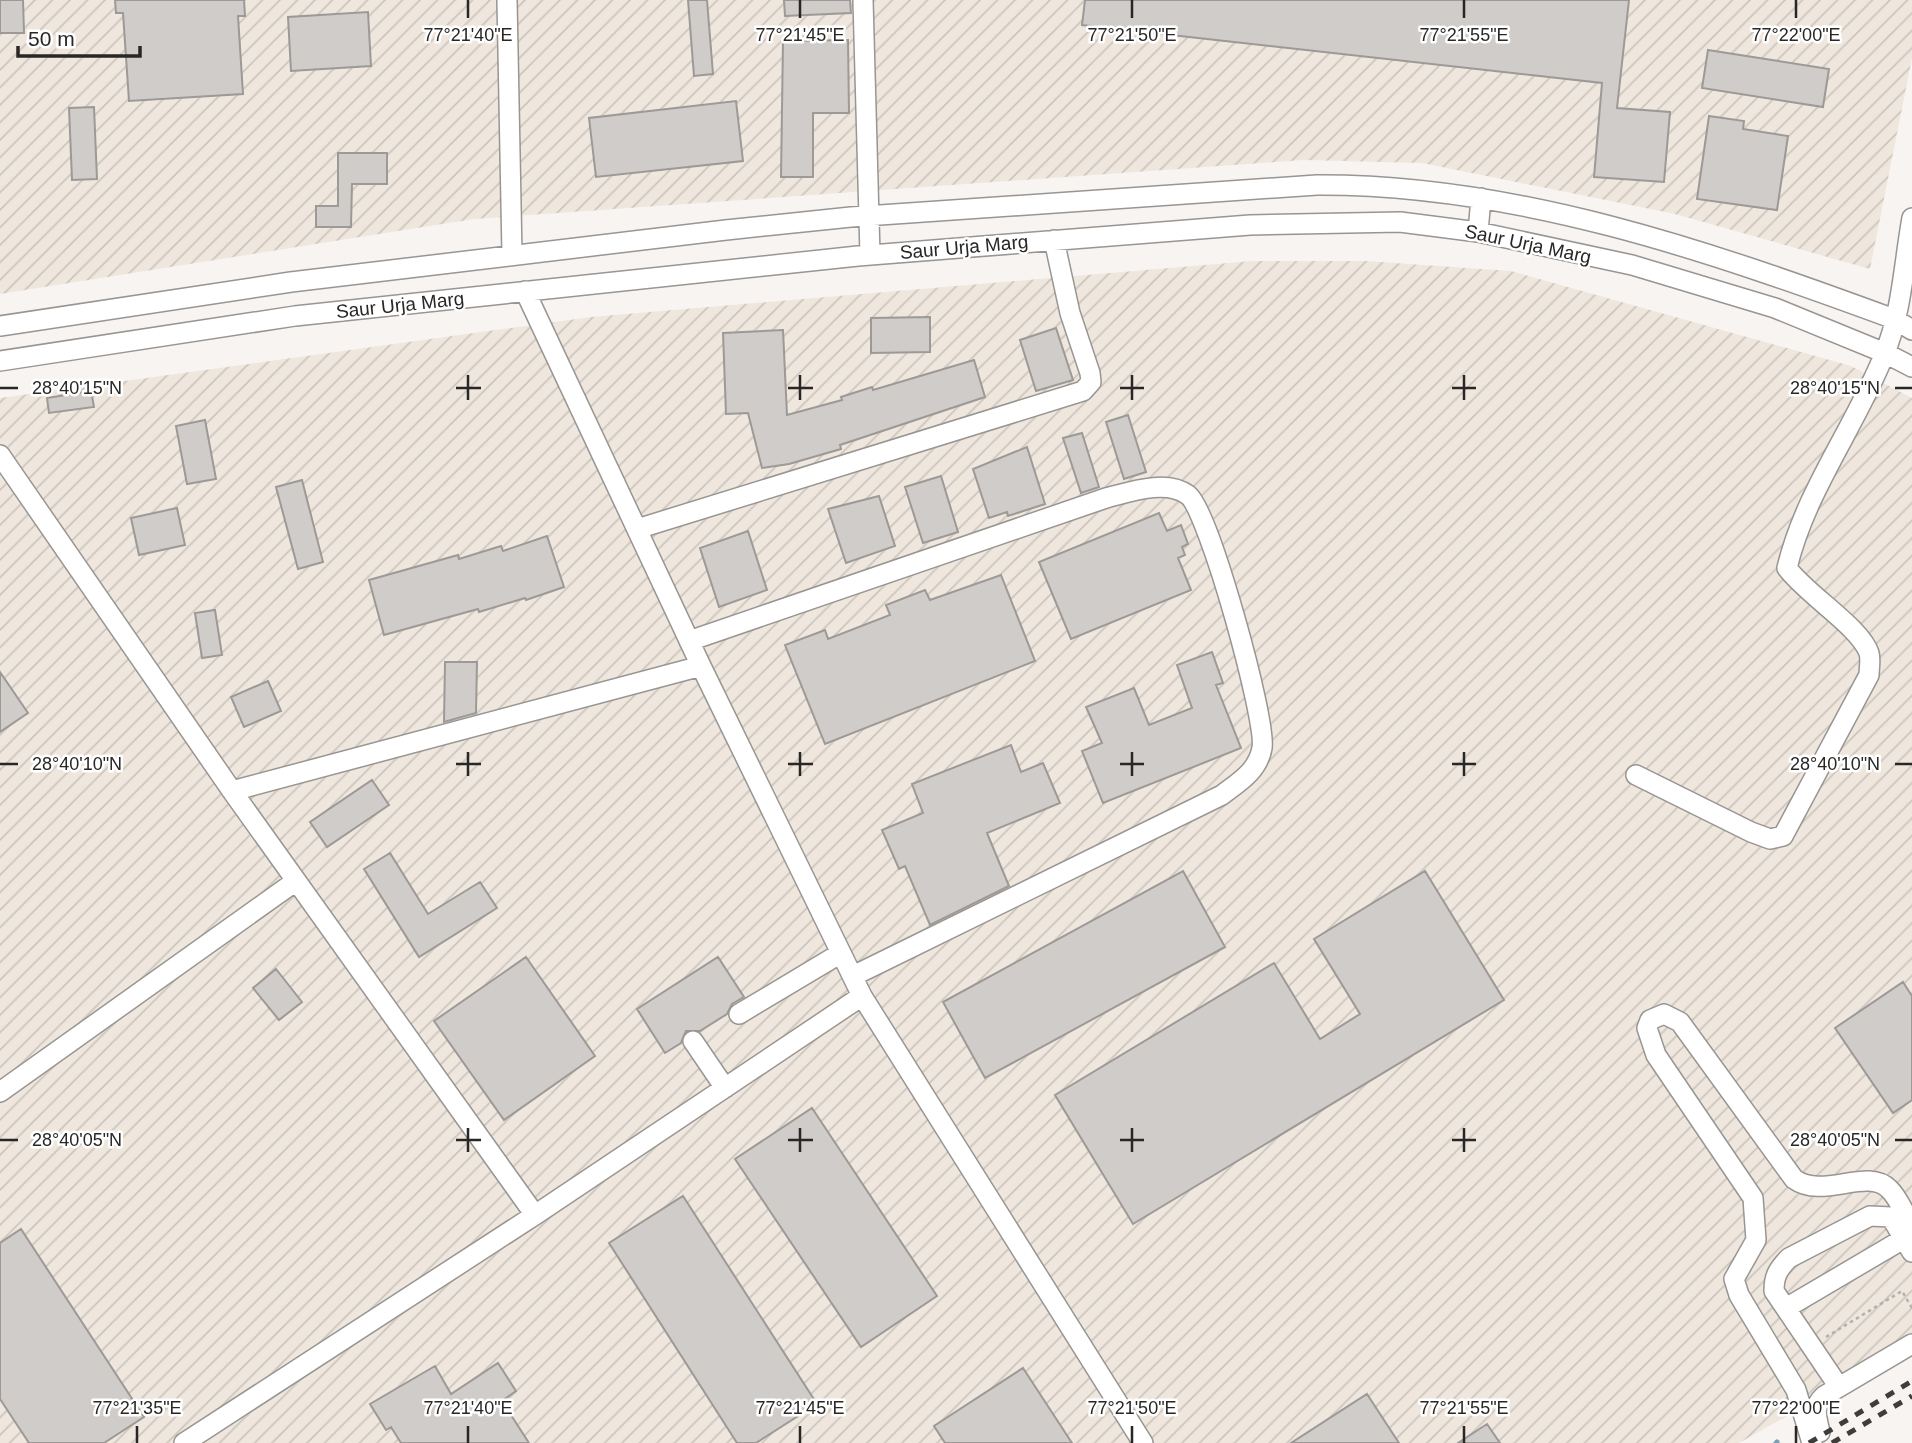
<svg xmlns="http://www.w3.org/2000/svg" width="1912" height="1443" font-family="Helvetica,sans-serif">
	<style>
		.industrial { fill: url(#industrial-furrows) }
		.lines { fill: none; stroke-linecap: round; stroke-linejoin: round }
		.stream { stroke: #7da1b2; stroke-width: 5 }
		.building { fill: #cfccc9; stroke: #9c9996; stroke-width: 2 }
		.minor-casing { stroke: #989592; stroke-width: 22 }
		.path { stroke: #b3b1ae; stroke-width: 2.5; stroke-dasharray: 3.5 3.5; stroke-linecap: butt }
		.minor { stroke: #fff; stroke-width: 19 }
		.rail { stroke: #3e3d3c; stroke-width: 5; stroke-dasharray: 9 9; stroke-linecap: butt }
		.ticks { fill: none; stroke: #282726; stroke-width: 2.5 }
		.labels { text-anchor: middle; dominant-baseline: central; stroke-width: 5; stroke-linejoin: round; paint-order: stroke }
		.street-label { font-size: 19px; fill: #282726; stroke: #fff }
		.ticks-label { font-size: 18px; text-anchor: middle; fill: #282726; stroke: #fff; stroke-width: 5; stroke-linejoin: round; paint-order: stroke }
	</style>
	<defs>
		<pattern id="industrial-furrows" width="10" height="10" patternUnits="userSpaceOnUse" patternTransform="scale(1.75)"><rect width="10" height="10" fill="#efe7dd"/><path d="M-1 1l2-2M0 10L10 0M9 11l2-2" fill="none" stroke="#cdc6be"/></pattern>
	</defs>
	<rect width="100%" height="100%" fill="#f7f4f1"/>
	<path class="industrial" d="M0,0H1912V58L1870,269L1675,214L1422,163L1304,160L474,219L0,294Z
		M1252,261H1365L1511,271L1851,366L1912,398V1345L1739,1443H0V398L591,317Z"/>
	<g class="lines">
		<path class="stream" d="M1776,1443L1777,1442"/>
	</g>
	<path class="building" d="M0,0H23L24,33H0Z
		M115,0H244L245,16H238L243,94L129,101L123,13H116Z
		M688,0H707L713,74L694,76Z
		M784,0H850L851,13L785,16Z
		M1085,0H1629L1617,108L1670,112L1664,182L1594,177L1602,83L1082,25Z
		M368,12L371,66L291,71L288,17Z
		M848,40L849,113H813V177H781L783,41Z
		M1708,50L1829,69L1823,107L1702,88Z
		M736,101L743,161L596,177L589,118Z
		M94,107L97,179L72,180L69,108Z
		M1709,116L1744,121L1743,129L1788,136L1777,210L1697,199Z
		M338,153H387V184H352L351,227H316V206H338Z
		M930,317V352L871,353V318Z
		M1056,328L1073,380L1036,391L1020,340Z
		M783,330L787,415L842,400L841,397L872,387L873,390L974,360L985,397L840,445L841,449L789,464L762,468L748,413L726,414L723,333Z
		M91,391L94,407L49,413L47,398Z
		M1128,415L1146,472L1124,479L1106,422Z
		M205,420L216,479L187,484L176,426Z
		M1082,433L1099,487L1081,493L1063,438Z
		M1027,447L1045,504L1008,516L1007,512L989,518L973,469Z
		M941,476L958,532L923,543L905,487Z
		M302,480L323,562L298,569L276,487Z
		M879,496L895,546L846,563L828,509Z
		M177,508L185,545L139,555L131,518Z
		M1159,513L1167,531L1181,525L1188,544L1182,547L1185,555L1178,558L1191,590L1071,639L1039,562Z
		M748,531L767,590L719,607L700,548Z
		M547,536L564,587L526,600L525,598L479,612L478,609L384,635L369,580L458,555L459,559L501,546L503,551Z
		M1001,575L1035,661L825,744L785,645L825,630L828,639L890,615L886,605L925,590L930,600Z
		M215,610L222,655L202,658L195,613Z
		M1212,652L1223,683L1216,685L1241,748L1103,803L1082,751L1102,743L1086,707L1134,688L1149,725L1192,708L1177,665Z
		M445,662H477L476,713L444,722Z
		M0,672L28,713L0,732Z
		M268,681L281,711L244,727L231,697Z
		M1011,745L1021,772L1043,763L1060,803L987,833L1009,886L930,925L905,866L899,869L882,830L923,813L912,784Z
		M372,780L389,805L327,847L310,822Z
		M390,853L428,914L480,882L497,908L419,957L364,869Z
		M1183,871L1225,947L985,1078L943,1002Z
		M1425,871L1504,1000L1133,1224L1055,1095L1274,963L1320,1039L1360,1014L1314,939Z
		M526,957L595,1056L504,1120L434,1021Z
		M718,957L744,997L732,1004L727,1014L700,1031H686L681,1043L665,1053L637,1009Z
		M276,969L302,1002L279,1020L253,988Z
		M1903,982L1912,996V1100L1893,1113L1835,1028Z
		M812,1108L937,1296L861,1347L735,1159Z
		M683,1196L817,1404L756,1443H737L609,1243Z
		M21,1229L144,1417L104,1443H29L0,1399V1243Z
		M498,1363L516,1391L502,1401L529,1443H401L391,1427L386,1430L370,1404L435,1366L451,1394Z
		M1023,1368L1072,1443H945L934,1426Z
		M1367,1394L1399,1443H1291Z
		M1487,1424L1500,1443H1458Z"/>
	<g class="lines">
		<defs>
			<path id="minor" d="M507,0L512,255
				M863,0L870,255
				M1478,232L1481,198
				M525,291L701,666L862,996L1143,1443
				M0,326L291,282L726,230L851,217L1317,185C1516,184 1709,251 1894,319L1912,330
				M0,361L295,316L858,256L1250,225L1400,222L1478,232L1632,265L1775,308L1885,353L1912,367
				M0,455L232,791L535,1215
				M637,529L1083,391L1091,382L1090,373L1070,313L1054,240
				M689,641L1106,498C1130,492 1166,479 1188,495C1209,511 1267,721 1262,748C1258,771 1239,782 1222,795L853,976
				M1636,775L1751,832L1770,839L1783,836L1869,675C1869,668 1871,660 1869,653C1860,627 1806,594 1787,568C1805,492 1855,427 1884,355C1902,313 1904,262 1912,218
				M232,791L701,666
				M739,1014L841,953
				M693,1041L725,1088
				M0,1092L296,881
				M1786,1308L1905,1238
				M1839,1387L1774,1291C1774,1276 1778,1269 1789,1258L1870,1216L1891,1217L1912,1252
				M1820,1432C1817,1418 1812,1407 1824,1396L1912,1344
				M184,1443L535,1215L862,996
				M1812,1443L1796,1390L1739,1295L1734,1279L1756,1240L1753,1198L1656,1055L1647,1028L1650,1020L1664,1014L1680,1022L1794,1179C1823,1200 1867,1167 1889,1189C1899,1198 1905,1215 1912,1227"/>
		</defs>
		<use href="#minor" class="minor-casing"/>
		<path class="path" d="M1826,1337L1902,1291L1912,1308"/>
		<use href="#minor" class="minor"/>
		<path class="rail" d="M1809,1443L1912,1381
			M1832,1443L1912,1396"/>
	</g>
	<path class="ticks" d="M468,0V18M800,0V18M1132,0V18M1464,0V18M1796,0V18M468,375V400M800,375V400M1132,375V400M1464,375V400M0,388H18M456,388H481M788,388H813M1120,388H1144M1452,388H1476M1895,388H1912M468,752V776M800,752V776M1132,752V776M1464,752V776M0,764H18M456,764H481M788,764H813M1120,764H1144M1452,764H1476M1895,764H1912M468,1128V1152M800,1128V1152M1132,1128V1152M1464,1128V1152M0,1140H18M456,1140H481M788,1140H813M1120,1140H1144M1452,1140H1476M1895,1140H1912M137,1426V1443M468,1426V1443M800,1426V1443M1132,1426V1443M1464,1426V1443M1796,1426V1443"/>
	<g class="labels">
		<g class="street-label">
			<text transform="translate(1528 244) rotate(12)">Saur Urja Marg</text>
			<text transform="translate(964 247) rotate(-5)">Saur Urja Marg</text>
			<text transform="translate(400 305) rotate(-6)">Saur Urja Marg</text>
		</g>
	</g>
	<g class="ticks-label">
		<text x="468" y="41">77°21'40"E</text>
		<text x="800" y="41">77°21'45"E</text>
		<text x="1132" y="41">77°21'50"E</text>
		<text x="1464" y="41">77°21'55"E</text>
		<text x="1796" y="41">77°22'00"E</text>
		<text x="77" y="394">28°40'15"N</text>
		<text x="1835" y="394">28°40'15"N</text>
		<text x="77" y="770">28°40'10"N</text>
		<text x="1835" y="770">28°40'10"N</text>
		<text x="77" y="1146">28°40'05"N</text>
		<text x="1835" y="1146">28°40'05"N</text>
		<text x="137" y="1414">77°21'35"E</text>
		<text x="468" y="1414">77°21'40"E</text>
		<text x="800" y="1414">77°21'45"E</text>
		<text x="1132" y="1414">77°21'50"E</text>
		<text x="1464" y="1414">77°21'55"E</text>
		<text x="1796" y="1414">77°22'00"E</text>
	</g>
	<path d="M18 46v10h122v-10" fill="none" stroke="#282726" stroke-width="3.5"/>
	<text x="28" y="46" font-size="21" fill="#282726" stroke="#ffffff" stroke-width="5" paint-order="stroke">50 m</text>
</svg>
